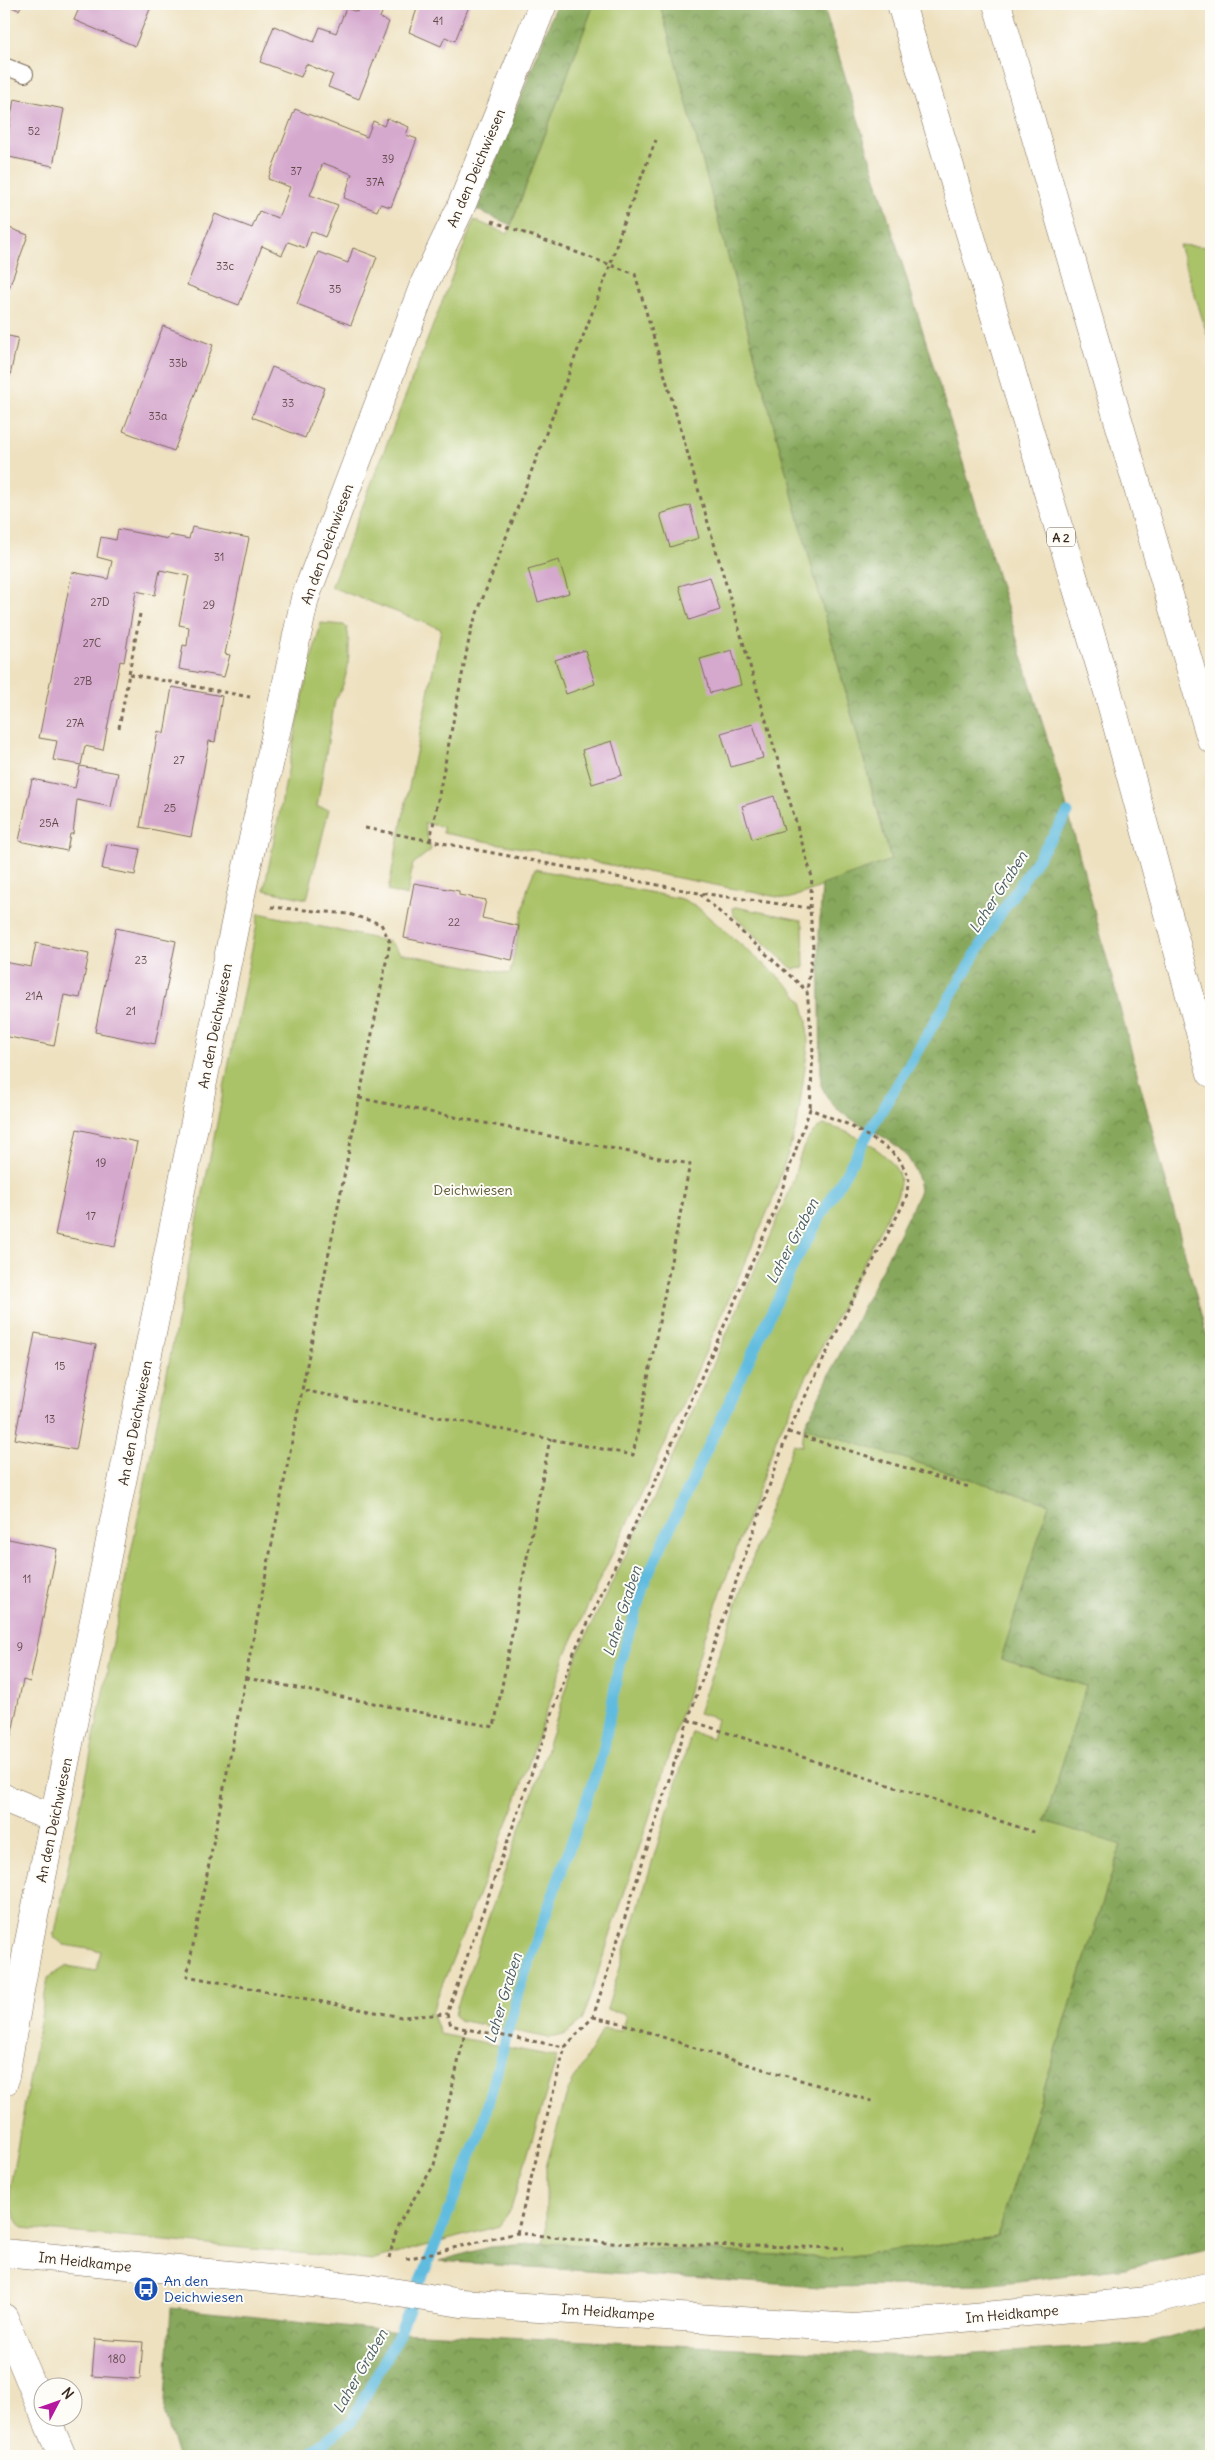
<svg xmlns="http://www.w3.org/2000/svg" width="1215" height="2460" font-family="Delius,sans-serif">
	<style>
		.green { fill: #aac267; stroke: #727642 }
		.forest { fill: url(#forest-crowns); stroke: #61693d }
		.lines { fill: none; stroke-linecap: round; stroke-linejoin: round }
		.stream { stroke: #61bcdf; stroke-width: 11 }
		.building { fill: #d5a8ce }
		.lane-casing { stroke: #7a6a57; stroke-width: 18 }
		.street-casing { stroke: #7a6a57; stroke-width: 29 }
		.highway-casing { stroke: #7a6a57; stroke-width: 29 }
		.path { stroke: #7a6a57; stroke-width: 3; stroke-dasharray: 4 4; stroke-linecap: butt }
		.lane { stroke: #fff; stroke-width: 16 }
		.street { stroke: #fff; stroke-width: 28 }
		.highway { stroke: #fff; stroke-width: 28 }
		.labels { text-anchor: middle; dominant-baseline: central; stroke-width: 4; stroke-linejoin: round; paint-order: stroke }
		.number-label { font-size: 11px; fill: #624a4a }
		.shield { fill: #fdfcf7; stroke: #75695f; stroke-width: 1 }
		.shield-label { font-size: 12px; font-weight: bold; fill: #3b2a1e }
		.street-label { font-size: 14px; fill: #3b2a1e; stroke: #fdfcf7 }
		.park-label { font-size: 14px; fill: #5c5834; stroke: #fdfcf7 }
		.transit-label { font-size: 14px; fill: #164399; stroke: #fdfcf7; text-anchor: start }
		.water-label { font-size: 15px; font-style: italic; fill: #485d62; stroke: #fdfcf7 }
	</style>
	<defs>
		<pattern id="forest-crowns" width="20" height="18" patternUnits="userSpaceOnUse" patternTransform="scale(1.25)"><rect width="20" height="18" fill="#87a85c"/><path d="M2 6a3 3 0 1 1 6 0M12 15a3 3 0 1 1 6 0" fill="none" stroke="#70894b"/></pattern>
	</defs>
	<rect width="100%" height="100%" fill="#fdfcf7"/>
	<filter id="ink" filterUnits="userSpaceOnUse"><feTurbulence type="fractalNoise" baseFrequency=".02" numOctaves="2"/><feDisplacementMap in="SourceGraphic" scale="10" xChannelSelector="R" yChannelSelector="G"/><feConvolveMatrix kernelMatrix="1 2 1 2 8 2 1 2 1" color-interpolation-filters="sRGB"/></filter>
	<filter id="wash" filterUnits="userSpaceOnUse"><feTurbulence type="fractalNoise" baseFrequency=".0096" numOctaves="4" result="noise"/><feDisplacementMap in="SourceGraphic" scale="20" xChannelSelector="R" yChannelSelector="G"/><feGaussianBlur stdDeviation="1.12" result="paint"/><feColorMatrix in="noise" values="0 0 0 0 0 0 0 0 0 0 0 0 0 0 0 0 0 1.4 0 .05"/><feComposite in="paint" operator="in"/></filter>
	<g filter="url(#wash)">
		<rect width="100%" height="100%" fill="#eee1c0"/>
		<path class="green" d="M594,4H660L891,861L788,899L443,833V827L424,823L431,850L413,864L407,896L388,891L441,629L331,587L474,220L508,234Z
			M1179,245L1211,247V346Z
			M321,623L344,625L347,628C352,649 348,683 335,700L317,807L329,809L307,899L264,890L307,676Z
			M535,869L682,899L696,906L791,988L802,1002L807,1020L808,1046L797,1125L773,1199L652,1473L600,1579L566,1654L516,1801L431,2013L440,2034L557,2057L511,2209L499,2226L374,2260L23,2228C11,2215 11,2202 10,2186L48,1978L67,1966L96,1971L101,1951L64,1945L54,1937L259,913L390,942L400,953L510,974L528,886Z
			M736,907L801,920L803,925L804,968L793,969L733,915L732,908Z
			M823,1125C846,1128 889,1151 898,1173C902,1181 899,1189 897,1196L778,1434L704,1639L652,1809L582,2021L566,2034L550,2038L458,2020L454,2015L534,1789L578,1652L660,1485L790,1190C798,1167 801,1136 823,1125Z
			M804,1427L1050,1504L1001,1659L1086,1686L1045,1821L1121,1844L997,2237L834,2258L543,2243L546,2231V2167L568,2090L603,2029L621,2031L626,2015L607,2009L692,1732L712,1739L717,1719L698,1713L793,1444L802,1446Z"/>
		<path class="forest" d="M557,4H594L511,225L477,210Z
			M660,4H823L1058,774L1211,1352V2248L1126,2268L985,2285L820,2287L439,2261L489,2247L543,2243L834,2258L997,2237L1121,1845L1045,1821L1086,1686L1001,1659L1049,1504L804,1427L920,1191C913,1135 867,1137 833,1105C828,1100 824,1091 821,1085L819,933L822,885L891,860Z
			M171,2308L400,2332L926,2357L1144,2344L1211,2325V2456H960L950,2453L946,2456H177L164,2415Z"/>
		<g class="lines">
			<path class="stream" d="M306,2456L351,2422L400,2332L479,2137L518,1993L603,1753L619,1665L645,1581L797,1258L876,1120L995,922L1068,813"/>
		</g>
		<g id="blocks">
			<path class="building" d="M4,4H22L19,10Z
				M81,4H152L135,46L74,20Z
				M361,4H385L380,18L389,22L359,99L328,87L333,75L306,64L301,77L260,62L274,26L314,42L320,27L336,33L346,8L357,12Z
				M404,4H470L455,41L445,37L441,46L409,32L417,9Z
				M14,99L64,109L53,166L4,156Z
				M295,109L367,137L373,121L384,126L387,118L409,127L406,135L417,139L391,207L380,204L377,211L344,198L352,174L323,163L310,195L338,205L325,237L311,231L305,248L288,242L282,255L262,246L239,305L187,285L215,214L252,228L259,211L278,218L290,187L268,179Z
				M4,226L28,235L9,288L4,286Z
				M353,248L377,257L351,325L297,304L318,252L348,263Z
				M163,326L213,345L174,451L123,431Z
				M4,335L18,338L7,390L4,389Z
				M272,367L325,388L305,438L252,417Z
				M690,505L699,538L670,547L660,514Z
				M192,527L249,538L225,654L230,655L224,677L179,669L183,645L187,646L189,627L179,625L189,576L160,570L155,595L136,591L124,662L120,661L119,667L103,750L85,746L81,765L53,760L57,741L39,738L72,572L108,579L112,561L97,557L101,537L116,540L118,529L168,539L169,535L189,539Z
				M559,560L569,593L538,602L528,569Z
				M710,577L720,610L689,620L679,586Z
				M585,650L595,684L566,694L555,660Z
				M732,650L741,685L710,693L700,659Z
				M172,687L222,696L215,742L209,741L191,837L140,827L158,731L164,734Z
				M753,724L763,758L731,767L721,733Z
				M612,741L622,775L592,784L582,750Z
				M80,766L118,773L111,807L77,800L73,834H70L67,851L19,841L32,779L75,788Z
				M774,796L784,830L752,839L742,806Z
				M107,844L140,849L135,875L102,869Z
				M414,883L459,891V895L486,900L482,918L519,926L512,960L404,938Z
				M116,928L176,941L155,1044L95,1032Z
				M36,943L89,954L80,998L64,995L54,1046L4,1036V962L31,967Z
				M77,1129L137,1142L115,1247L55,1235Z
				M35,1333L96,1345L76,1450L15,1439Z
				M4,1538L57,1549L30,1682L23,1680L11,1737L4,1736Z
				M95,2339L143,2342L140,2379L92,2376Z"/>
		</g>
	</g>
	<g filter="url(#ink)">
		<use href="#blocks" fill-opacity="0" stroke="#7a6a57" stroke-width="1"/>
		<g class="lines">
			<defs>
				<path id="lane" d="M4,66L25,74"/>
				<path id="street" d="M4,1798L55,1819
					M4,2082L27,1951L239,904L305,598L425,282L460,209L543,4
					M4,2253L374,2289L461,2303L854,2328L1147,2301L1211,2286
					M4,2318L42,2409
					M46,2418L62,2456"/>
				<path id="highway" d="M901,4L1108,692L1211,1073
					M997,4L1211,739"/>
			</defs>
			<use href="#lane" class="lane-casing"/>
			<use href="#street" class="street-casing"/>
			<use href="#highway" class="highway-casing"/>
			<path class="path" d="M492,221L635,274L812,877L810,908L813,948L807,991L813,1051L810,1109
				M129,674L250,697
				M119,728L140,614
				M365,828L699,893L810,908
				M430,841L471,629L610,266L623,224L656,140
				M700,894L807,991
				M271,907L349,914L381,924L390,942L187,1976L401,2017L447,2014
				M359,1098L690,1164L633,1455L550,1439
				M788,1432L969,1487
				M246,1678L494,1727L550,1439L302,1390
				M688,1720L1037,1833
				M593,2017L621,2023L716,2055L875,2102
				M517,2233L565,2047L593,2017L688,1720L788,1432L849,1307L906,1199L909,1178L900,1160L886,1147L847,1124L810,1109L773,1215L654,1484L574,1652L447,2014L451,2025L466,2029L565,2047
				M389,2258L398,2225L434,2165L466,2029
				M406,2259L517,2233L608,2243L844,2248"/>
			<use href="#lane" class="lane"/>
			<use href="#street" class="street"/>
			<use href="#highway" class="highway"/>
		</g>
	</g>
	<defs>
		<symbol id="bus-disc" viewBox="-11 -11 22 22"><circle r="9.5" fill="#1a4fb4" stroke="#fdfcf7"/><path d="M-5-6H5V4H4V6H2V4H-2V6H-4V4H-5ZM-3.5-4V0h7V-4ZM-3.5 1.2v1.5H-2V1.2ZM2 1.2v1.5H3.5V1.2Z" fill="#fff"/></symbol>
	</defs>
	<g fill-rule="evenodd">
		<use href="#bus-disc" x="132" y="2275" width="28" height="28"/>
	</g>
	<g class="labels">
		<g class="number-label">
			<text x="438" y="21">41</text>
			<text x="34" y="131">52</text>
			<text x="388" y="159">39</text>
			<text x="296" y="171">37</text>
			<text x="375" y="182">37A</text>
			<text x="225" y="266">33c</text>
			<text x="335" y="289">35</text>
			<text x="178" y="363">33b</text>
			<text x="288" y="403">33</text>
			<text x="158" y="416">33a</text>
			<text x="219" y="557">31</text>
			<text x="100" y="602">27D</text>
			<text x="209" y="605">29</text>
			<text x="92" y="643">27C</text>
			<text x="83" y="681">27B</text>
			<text x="75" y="723">27A</text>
			<text x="179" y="760">27</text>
			<text x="170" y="808">25</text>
			<text x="49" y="823">25A</text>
			<text x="454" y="922">22</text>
			<text x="141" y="960">23</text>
			<text x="34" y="996">21A</text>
			<text x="131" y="1011">21</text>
			<text x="101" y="1163">19</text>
			<text x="91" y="1216">17</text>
			<text x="60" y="1366">15</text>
			<text x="50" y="1419">13</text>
			<text x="27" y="1579">11</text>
			<text x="20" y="1647">9</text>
			<text x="117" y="2359">180</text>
		</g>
		<rect class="shield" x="1047" y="527.5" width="28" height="19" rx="4"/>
		<g class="shield-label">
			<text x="1061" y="537">A 2</text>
		</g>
		<g class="street-label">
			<text transform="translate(476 168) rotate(-67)">An den Deichwiesen</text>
			<text transform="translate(327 544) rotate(-70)">An den Deichwiesen</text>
			<text transform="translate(215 1026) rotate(-79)">An den Deichwiesen</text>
			<text transform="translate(135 1423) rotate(-79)">An den Deichwiesen</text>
			<text transform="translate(54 1820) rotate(-78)">An den Deichwiesen</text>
			<text transform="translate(85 2262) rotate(6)">Im Heidkampe</text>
			<text transform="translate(608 2312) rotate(4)">Im Heidkampe</text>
			<text transform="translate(1012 2314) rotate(-5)">Im Heidkampe</text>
		</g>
		<g class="park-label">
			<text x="473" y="1190">Deichwiesen</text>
		</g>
		<g class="transit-label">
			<text x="164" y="2281">An den<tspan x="164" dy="16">Deichwiesen</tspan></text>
		</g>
		<g class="water-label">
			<text transform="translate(998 892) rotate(-57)">Laher Graben</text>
			<text transform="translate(792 1241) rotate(-62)">Laher Graben</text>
			<text transform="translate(622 1611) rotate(-72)">Laher Graben</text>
			<text transform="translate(503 1998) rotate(-73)">Laher Graben</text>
			<text transform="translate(360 2371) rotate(-60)">Laher Graben</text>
		</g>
	</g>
	<rect width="1215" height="2460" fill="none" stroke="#fdfcf7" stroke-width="20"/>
	<g transform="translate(58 2402) rotate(49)"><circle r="24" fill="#fdfcf7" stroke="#afa8a0"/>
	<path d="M0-4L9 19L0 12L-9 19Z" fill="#b5179e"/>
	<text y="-8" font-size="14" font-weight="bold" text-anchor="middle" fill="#3b2a1e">N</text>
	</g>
</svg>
